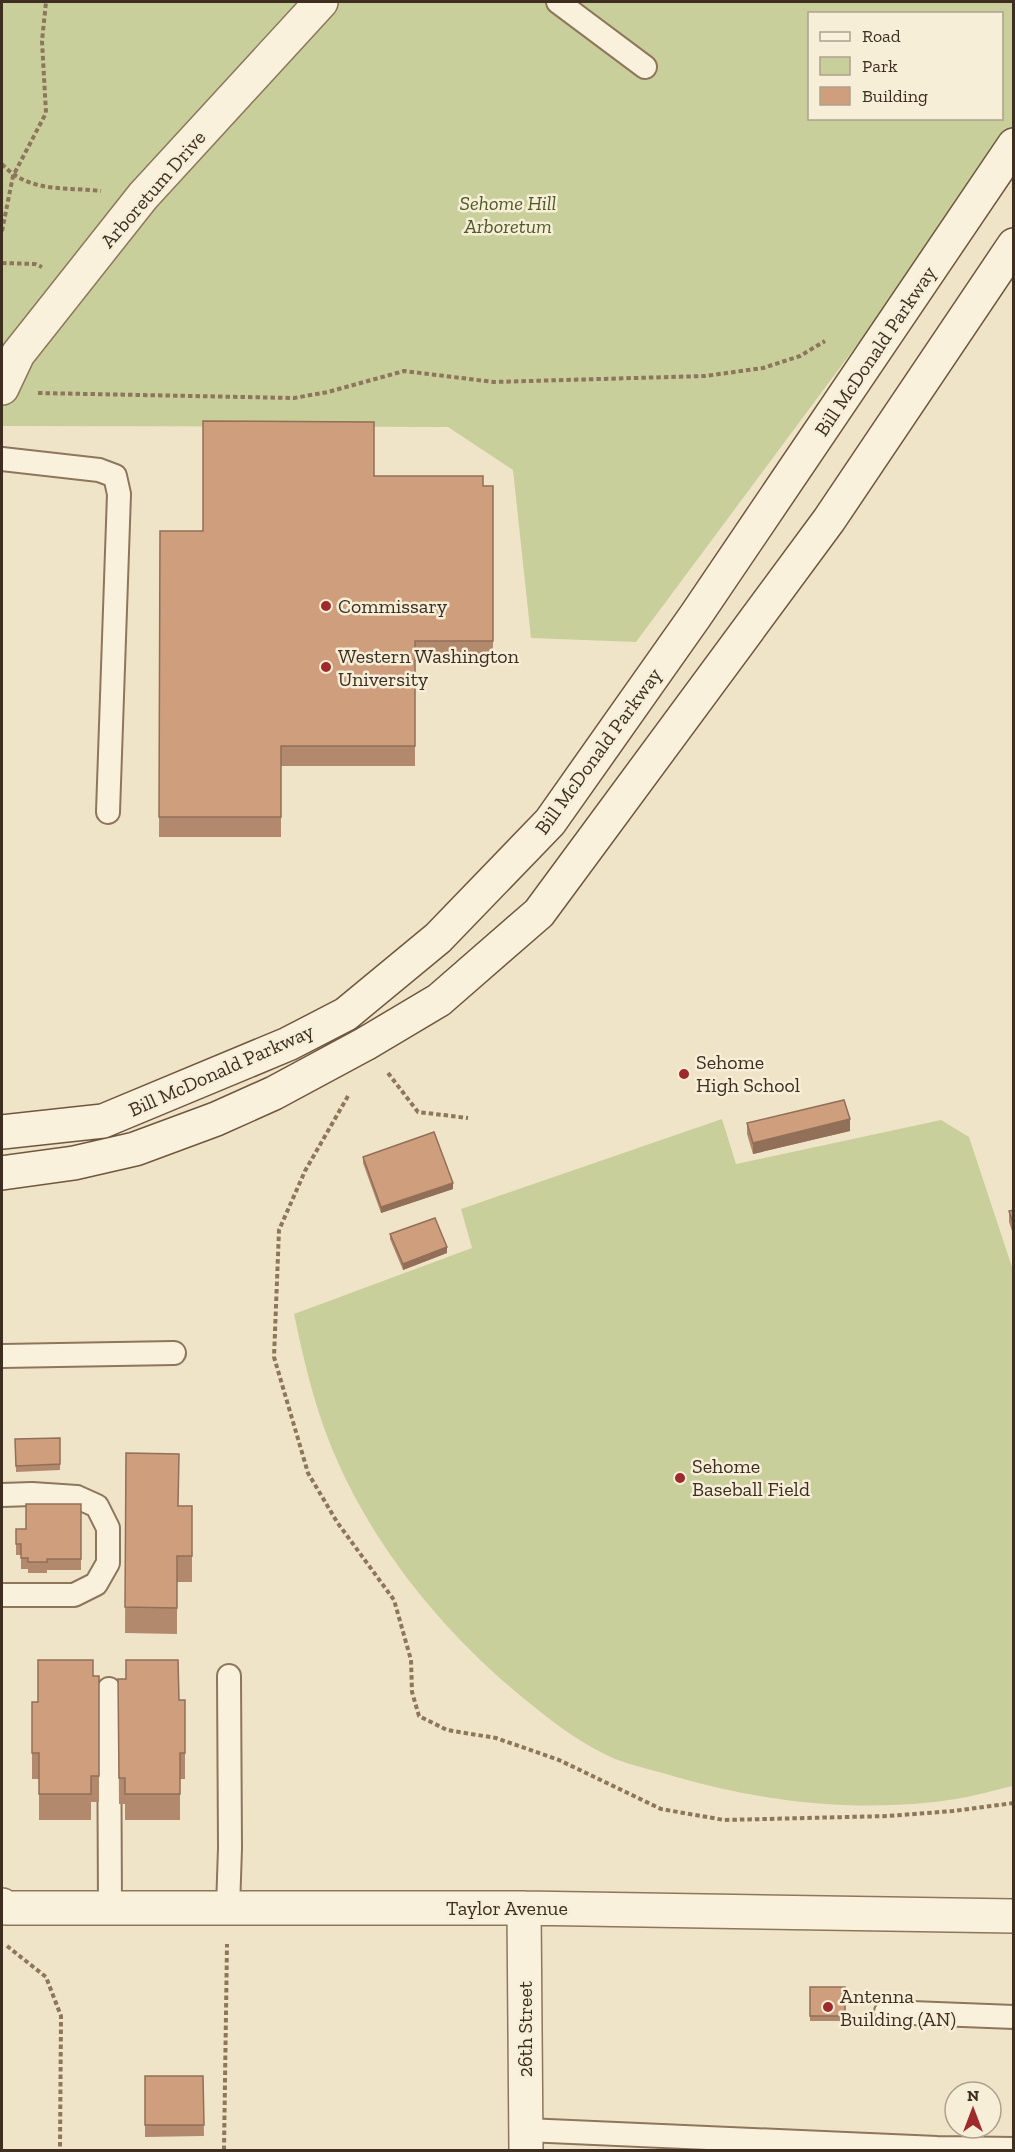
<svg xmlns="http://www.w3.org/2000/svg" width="1015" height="2152" font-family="'Zilla Slab',serif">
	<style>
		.green { fill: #c9cf9b; fill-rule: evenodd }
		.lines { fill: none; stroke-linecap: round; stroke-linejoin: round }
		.lane-casing { stroke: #8d765c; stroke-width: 26 }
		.street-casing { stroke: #8d765c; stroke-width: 36 }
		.secondary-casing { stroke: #6f573f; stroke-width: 36 }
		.path { stroke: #8d765c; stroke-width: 4; stroke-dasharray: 4.5 3; stroke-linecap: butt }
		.lane { stroke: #faf1dc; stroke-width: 22 }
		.street { stroke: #faf1dc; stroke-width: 33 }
		.secondary { stroke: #faf1dc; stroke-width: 33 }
		.wall { fill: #b2896c }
		.shaded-wall { fill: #916f58 }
		.building { fill: #cf9f7d; stroke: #916f58; stroke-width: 1.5 }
		.poi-dot { fill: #9e2a2b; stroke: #f7eed8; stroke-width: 2 }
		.labels { text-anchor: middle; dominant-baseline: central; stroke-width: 5; stroke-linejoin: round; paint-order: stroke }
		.street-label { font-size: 20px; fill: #3d2e20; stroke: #f7eed8 }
		.park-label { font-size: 20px; font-style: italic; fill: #4d5a26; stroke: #f7eed8 }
		.poi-label { font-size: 20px; fill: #3d2e20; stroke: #f7eed8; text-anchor: start }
	</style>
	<rect width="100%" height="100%" fill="#f0e4c8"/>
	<path class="green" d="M2,2H1013V135L636,642L531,638L513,470L448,427L2,426ZM810,14H1002V118H810Z
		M722,1119L736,1164L941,1120L969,1137L1013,1270V1786C995,1790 975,1796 956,1799C861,1814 758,1802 666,1774C649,1769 631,1765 615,1759C585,1746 558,1726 533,1706C446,1637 370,1545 329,1441C313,1400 303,1357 294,1314L472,1248L461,1209Z"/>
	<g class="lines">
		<defs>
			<path id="lane" d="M558,2L645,67
				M2,459L99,470L115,476L119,494L108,812
				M2,1356L174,1353
				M2,1495L32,1494L77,1497L97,1506L108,1528V1563L96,1584L74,1595H2
				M109,1689L110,1908
				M228,1908L230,1848L229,1676
				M886,2012L1014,2017
				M526,2130L937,2148L1014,2149"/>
			<path id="street" d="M2,388L18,354L143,196L321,2
				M2,1905L6,1908H524L1014,1916
				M524,1908L526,2150"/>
			<path id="secondary" d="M2,1132L103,1121L288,1044L346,1014L438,938L550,822L696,615L1014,145
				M2,1173L74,1163L135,1149L216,1119L274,1093L365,1044L439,1000L539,913L829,520L1014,245"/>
		</defs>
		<use href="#lane" class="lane-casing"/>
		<use href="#street" class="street-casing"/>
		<use href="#secondary" class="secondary-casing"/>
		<path class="path" d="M2,164C28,193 65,187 101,191
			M2,231L13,176L46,113L42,41L46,2
			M2,263L35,264L42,267
			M38,393L294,398L328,392L404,371L494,382L705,376L763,368L800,356L825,341
			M388,1073L418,1112L468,1118
			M348,1096L305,1171L279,1230L274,1357L308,1473L337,1522L394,1600L411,1660L412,1692L419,1716L447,1730L496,1738L559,1760L661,1809L724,1820L888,1816L953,1811L1014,1803
			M7,1946L46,1977L61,2016L60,2150
			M224,2150L227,1944"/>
		<use href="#lane" class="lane"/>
		<use href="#street" class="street"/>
		<use href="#secondary" class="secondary"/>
	</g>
	<path class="wall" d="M374,476L483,486H493V661H415V766H281V837H159L160,531H203Z
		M747,1123L850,1131L753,1154L747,1134Z
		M363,1157L453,1189L381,1213L363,1163Z
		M1014,1210V1237L1009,1222V1211Z
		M390,1234L447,1253L403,1270L390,1239Z
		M60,1438V1470L16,1472L15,1439Z
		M126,1453L179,1506H192V1582H177V1634L125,1633Z
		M81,1504V1570H47V1573H28V1569H21V1555H16V1529H26Z
		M93,1676H99V1802H91V1820H39V1779H32V1702H38Z
		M118,1679L179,1700H185V1779H180V1820H125V1804H119Z
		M810,1987H845V2021H810Z
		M145,2076H203L204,2136L145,2137Z"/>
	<path class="shaded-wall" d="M850,1119V1131L753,1154V1143Z
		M453,1183V1189L381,1213V1207Z
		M447,1247V1253L403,1270V1264Z"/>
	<path class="building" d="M203,421L374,422V476H483V486H493V641H415V746H281V817H159L160,531H203Z
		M844,1100L850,1119L753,1143L747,1123Z
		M434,1132L453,1183L381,1207L363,1157Z
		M1014,1210V1226L1009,1211Z
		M435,1218L447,1247L403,1264L390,1234Z
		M60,1438V1464L16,1466L15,1439Z
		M126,1453L179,1454L178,1506H192V1556H177V1608L125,1607Z
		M26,1504H81V1559H47V1562H28V1558H21V1544H16V1529H26Z
		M38,1660H93V1676H99V1776H91V1794H39V1753H32V1702H38Z
		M126,1660H178L179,1700H185V1753H180V1794H125V1778H119L118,1679H126Z
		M810,1987H845V2016H810Z
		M145,2076H203L204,2125H145Z"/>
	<g class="poi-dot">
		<circle cx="326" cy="606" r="6"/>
		<circle cx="326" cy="667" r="6"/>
		<circle cx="684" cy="1074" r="6"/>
		<circle cx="680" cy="1478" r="6"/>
		<circle cx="828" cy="2007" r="6"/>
	</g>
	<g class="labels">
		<g class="street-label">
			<text transform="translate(153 189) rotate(-49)">Arboretum Drive</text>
			<text transform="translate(875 351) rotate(-56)">Bill McDonald Parkway</text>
			<text transform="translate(598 751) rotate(-54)">Bill McDonald Parkway</text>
			<text transform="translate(221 1070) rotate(-24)">Bill McDonald Parkway</text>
			<text x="507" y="1908">Taylor Avenue</text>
			<text transform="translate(525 2029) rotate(-90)">26th Street</text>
		</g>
		<g class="park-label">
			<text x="508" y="203">Sehome Hill<tspan x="508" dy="23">Arboretum</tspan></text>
		</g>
		<g class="poi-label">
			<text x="338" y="606">Commissary</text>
			<text x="338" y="656">Western Washington<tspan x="338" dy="23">University</tspan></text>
			<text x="696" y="1062">Sehome<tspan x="696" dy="23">High School</tspan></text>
			<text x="692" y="1466">Sehome<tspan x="692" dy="23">Baseball Field</tspan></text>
			<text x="840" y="1996">Antenna<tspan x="840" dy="23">Building (AN)</tspan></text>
		</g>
	</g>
	<rect width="1015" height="2152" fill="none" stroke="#3d2e20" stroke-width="6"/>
	<rect x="808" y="12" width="195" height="108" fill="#f7eed8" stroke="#ada18e" stroke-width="1.5"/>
	<rect x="820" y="32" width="30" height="9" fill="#faf1dc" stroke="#ada18e" stroke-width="1.5"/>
	<text x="862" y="42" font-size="18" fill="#3d2e20">Road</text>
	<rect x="820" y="57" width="30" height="18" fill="#c9cf9b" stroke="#ada18e" stroke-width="1.5"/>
	<text x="862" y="72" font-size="18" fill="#3d2e20">Park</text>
	<rect x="820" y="87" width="30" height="18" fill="#cf9f7d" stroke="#ada18e" stroke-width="1.5"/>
	<text x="862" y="102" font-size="18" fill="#3d2e20">Building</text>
	<g transform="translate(973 2110)"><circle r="28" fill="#f7eed8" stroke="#ada18e" stroke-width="1.5"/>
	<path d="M0-4.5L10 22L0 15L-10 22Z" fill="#9e2a2b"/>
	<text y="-9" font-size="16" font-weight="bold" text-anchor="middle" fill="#3d2e20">N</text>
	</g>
</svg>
